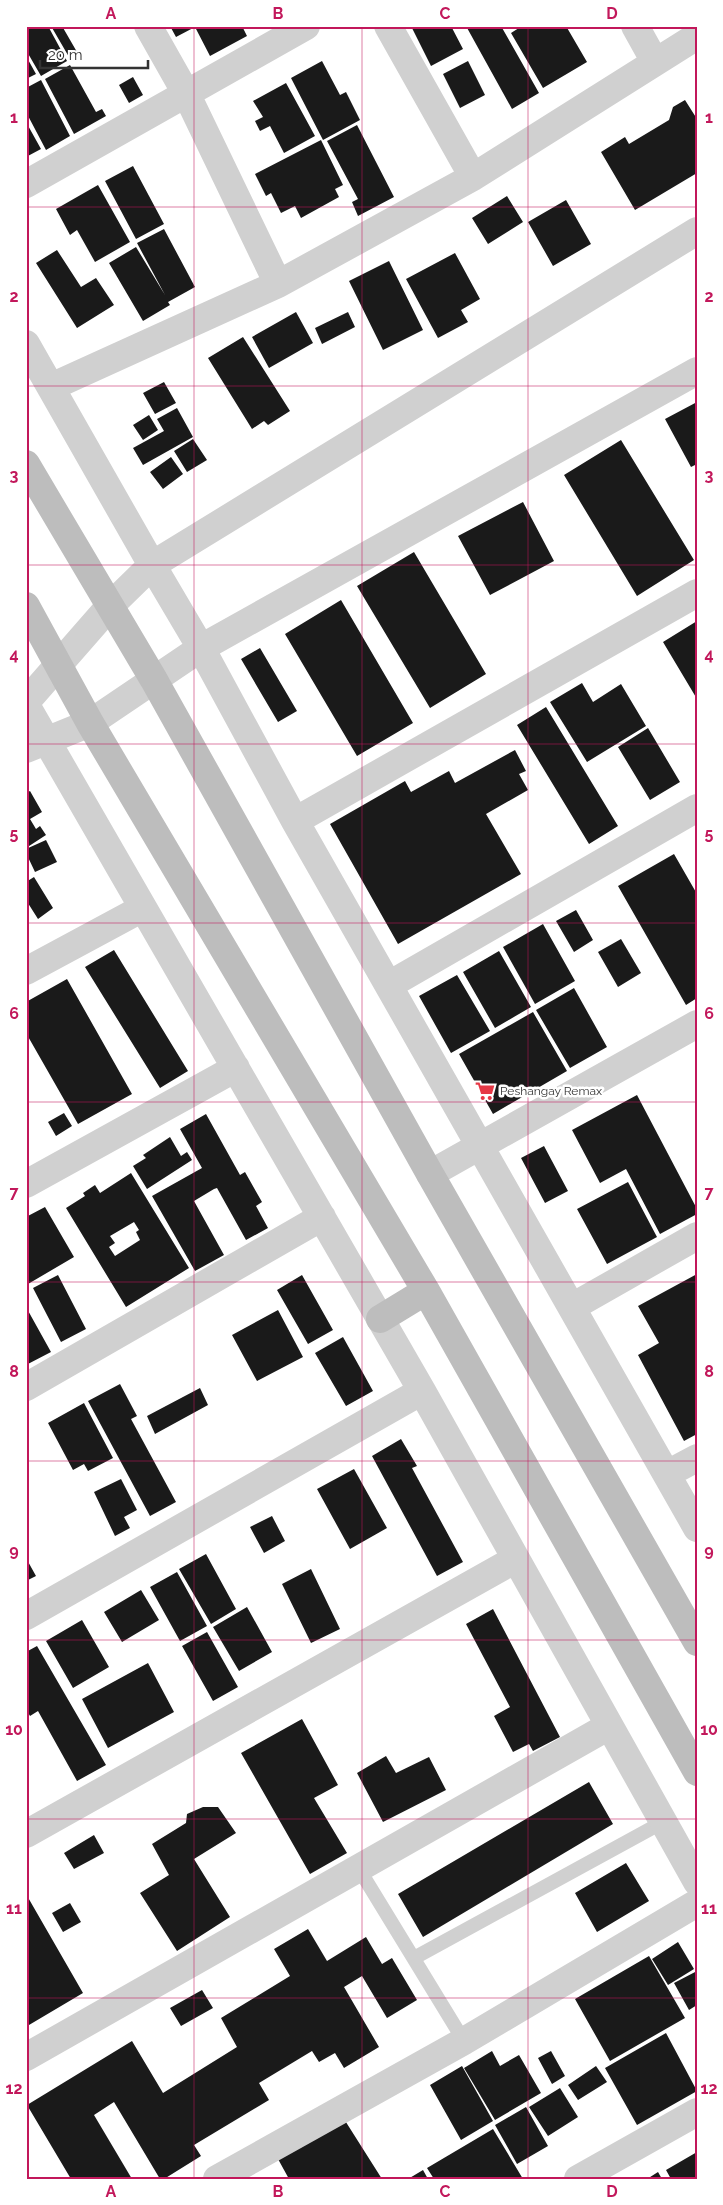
<svg xmlns="http://www.w3.org/2000/svg" width="723" height="2205" font-family="Raleway,sans-serif">
	<style>
		.building { fill: #1a1a1a; fill-rule: evenodd }
		.lines { fill: none; stroke-linecap: round; stroke-linejoin: round }
		.lane { stroke: #d0d0d0; stroke-width: 14 }
		.street { stroke: #d0d0d0; stroke-width: 28 }
		.secondary { stroke: #bdbdbd; stroke-width: 28 }
		.grid { fill: none; stroke: #c2185b; stroke-width: 1; stroke-opacity: 0.55 }
		.labels { text-anchor: middle; dominant-baseline: central; stroke-width: 5; stroke-linejoin: round; paint-order: stroke }
		.poi-label { font-size: 12px; fill: #333; stroke: #fff; text-anchor: start }
		.neatline { fill: none; stroke: #c2185b; stroke-width: 2 }
		.grid-label { font-size: 16px; text-anchor: middle; font-weight: bold; fill: #c2185b }
	</style>
	<rect width="100%" height="100%" fill="#fff"/>
	<path class="building" d="M26,26H48L67,61L41,76L26,50Z
		M51,26H62L77,52L69,57Z
		M170,26H242L247,36L210,56L195,27L176,37Z
		M411,26H451L463,49L431,66Z
		M466,26H501L539,93L512,109Z
		M522,26H566L587,62L543,88L511,33Z
		M26,56L36,74L26,79Z
		M322,61L340,95L346,92L360,120L323,140L291,78Z
		M468,61L485,95L460,108L443,74Z
		M70,65L96,112L102,109L106,116L74,134L45,79Z
		M133,77L143,95L129,103L119,85Z
		M41,80L70,136L46,150L26,112V88Z
		M286,83L315,136L284,153L270,126L260,131L255,121L263,117L253,101Z
		M685,100L697,119V173L635,210L601,152L625,137L629,144L669,120L673,107Z
		M26,122L41,149L26,157Z
		M357,125L394,197L358,216L352,202L358,199L327,141Z
		M321,140L343,185L335,189L339,197L301,218L295,206L281,213L271,193L266,196L255,174Z
		M133,166L164,224L136,239L105,181Z
		M98,185L130,242L95,262L77,230L70,235L56,209Z
		M507,196L523,222L488,244L472,218Z
		M566,200L591,244L553,266L528,222Z
		M164,229L195,287L168,302L170,305L143,321L109,263L136,247L165,295L137,243Z
		M57,250L81,287L96,278L114,305L77,328L36,263Z
		M455,253L480,299L461,310L468,322L438,338L406,279Z
		M389,261L423,330L383,350L349,281Z
		M296,312L313,343L269,368L252,337Z
		M348,312L355,327L322,344L315,328Z
		M243,337L290,411L268,425L264,421L252,429L208,358Z
		M164,382L176,403L155,414L143,393Z
		M697,402V464L691,467L665,419Z
		M177,408L193,437L143,465L133,448L164,431L157,419Z
		M149,415L158,430L143,440L133,425Z
		M193,439L207,460L187,472L174,451Z
		M621,440L694,560L637,596L564,475Z
		M171,457L183,474L163,489L150,472Z
		M523,502L554,561L490,595L458,536Z
		M414,552L486,674L430,708L357,586Z
		M341,600L413,723L357,756L285,634Z
		M697,621V699L663,642Z
		M260,648L297,711L278,722L241,659Z
		M582,683L593,702L621,684L646,726L587,762L550,702Z
		M546,707L618,826L589,844L517,725Z
		M648,728L680,782L650,800L618,747Z
		M515,750L526,771L519,774L528,790L486,814L521,874L398,944L330,824L405,781L411,792L449,771L455,783Z
		M30,791L42,812L30,819L36,829L40,826L46,835L26,848V793Z
		M46,840L57,862L35,872L26,853V849Z
		M674,854L697,894V998L686,1005L618,886Z
		M34,877L53,908L38,919L26,900V882Z
		M576,910L593,940L574,952L556,921Z
		M543,924L575,981L535,1004L503,947Z
		M621,939L641,973L618,987L598,952Z
		M114,950L188,1071L160,1088L85,967Z
		M499,951L531,1007L495,1028L463,972Z
		M457,975L490,1031L451,1053L419,996Z
		M67,979L132,1094L78,1124L26,1033V1002Z
		M574,988L607,1047L570,1068L536,1010Z
		M533,1012L567,1071L493,1114L459,1054Z
		M637,1095L697,1209V1214L660,1234L626,1169L600,1183L572,1130Z
		M64,1113L72,1126L56,1136L48,1122Z
		M206,1114L240,1175L245,1172L262,1202L256,1206L268,1228L246,1240L217,1188L214,1189L194,1201L224,1255L195,1271L152,1196L202,1168L180,1129Z
		M170,1137L181,1156L187,1152L192,1160L147,1189L133,1166L146,1158L143,1155Z
		M544,1146L568,1191L545,1203L521,1158Z
		M131,1173L189,1268L126,1307L66,1208L85,1196L83,1193L95,1185L100,1193ZM134,1222L139,1230L136,1232L140,1240L115,1256L109,1247L115,1243L110,1236Z
		M628,1182L657,1237L607,1264L577,1209Z
		M45,1207L74,1257L28,1284L26,1280V1217Z
		M697,1274V1434L684,1441L638,1355L659,1343L638,1306Z
		M58,1275L86,1329L61,1342L33,1288Z
		M302,1275L333,1330L308,1344L277,1290Z
		M26,1307L51,1352L26,1365Z
		M278,1310L303,1357L257,1381L232,1335Z
		M343,1337L373,1391L346,1406L315,1353Z
		M120,1384L137,1416L131,1419L176,1502L150,1516L88,1401Z
		M200,1388L208,1405L155,1434L147,1416Z
		M84,1403L113,1458L88,1471L84,1464L73,1470L48,1423Z
		M401,1439L417,1466L412,1468L463,1562L437,1576L372,1456Z
		M354,1469L387,1528L350,1549L317,1489Z
		M121,1479L137,1510L124,1517L130,1528L115,1536L94,1492Z
		M272,1516L285,1541L264,1553L250,1527Z
		M206,1554L236,1609L211,1624L179,1569Z
		M26,1558L36,1576L26,1581Z
		M311,1569L340,1629L311,1643L282,1584Z
		M177,1572L207,1626L180,1641L150,1587Z
		M141,1590L159,1620L122,1642L104,1612Z
		M247,1607L272,1652L239,1671L213,1627Z
		M493,1609L560,1737L533,1751L529,1744L513,1752L494,1716L510,1707L466,1624Z
		M82,1620L109,1667L73,1688L46,1641Z
		M207,1632L238,1687L213,1701L182,1646Z
		M37,1646L106,1765L77,1781L38,1711L30,1716L26,1709V1652Z
		M148,1663L174,1712L108,1748L82,1699Z
		M302,1719L338,1785L314,1798L347,1853L310,1874L241,1753Z
		M386,1756L396,1773L429,1757L446,1790L383,1822L357,1773Z
		M589,1782L613,1824L423,1937L398,1894Z
		M203,1807H218L236,1833L194,1859L230,1917L177,1951L140,1893L169,1875L152,1844L186,1823L187,1814Z
		M94,1835L104,1853L74,1869L64,1853Z
		M626,1863L649,1901L597,1932L575,1893Z
		M26,1894L83,1993L29,2025L26,2021Z
		M70,1903L81,1922L63,1932L52,1913Z
		M308,1929L327,1961L366,1937L382,1964L392,1958L417,2000L387,2018L362,1976L344,1987L379,2047L344,2068L335,2053L319,2062L312,2051L259,2083L269,2100L194,2145L201,2156L164,2179H160L114,2102L94,2115L132,2179H71L27,2105L132,2041L163,2093L237,2047L221,2018L290,1976L274,1949Z
		M678,1942L694,1969L668,1985L652,1959Z
		M649,1956L685,2018L610,2061L575,1999Z
		M697,1971V2005L689,2010L674,1983Z
		M202,1990L213,2008L181,2026L170,2008Z
		M666,2033L697,2091L637,2125L605,2068Z
		M492,2051L500,2066L519,2055L541,2093L495,2120L464,2068Z
		M551,2051L565,2076L552,2084L538,2058Z
		M462,2066L493,2121L461,2140L430,2085Z
		M596,2066L607,2082L578,2100L568,2085Z
		M560,2088L578,2117L548,2136L529,2107Z
		M526,2107L548,2146L517,2164L495,2125Z
		M344,2119L382,2179H289L278,2159Z
		M493,2129L523,2179H434L427,2168Z
		M697,2152V2179H671L666,2170Z
		M423,2170L428,2179H408Z
		M658,2172L662,2179H647Z"/>
	<g class="lines">
		<path class="lane" d="M359,1869L464,2041
			M414,1958L663,1822"/>
		<path class="street" d="M148,26L187,95L278,284
			M388,26L473,177
			M635,26L655,62
			M26,184L306,26
			M26,344L152,565L201,648L295,821L697,1528
			M51,387L278,284L473,177L697,36
			M26,702L109,607L152,565L697,231
			M26,705L422,1391L697,1882
			M26,749L90,723L201,648L697,371
			M295,821L697,593
			M26,971L143,908
			M389,985L697,808
			M430,1174L697,1024
			M26,1184L236,1068
			M572,1307L697,1236
			M26,1387L322,1217
			M667,1474L697,1458
			M26,1616L422,1391
			M26,1834L516,1559
			M26,2057L609,1726
			M217,2179L464,2041L697,1903
			M578,2179L697,2112"/>
		<path class="secondary" d="M26,464L154,680L430,1174L697,1642
			M26,606L90,723L426,1291L697,1772
			M380,1319L426,1291"/>
	</g>
	<path class="grid" d="M194,26V2179M362,26V2179M528,26V2179M26,207H697M26,386H697M26,565H697M26,744H697M26,923H697M26,1102H697M26,1282H697M26,1461H697M26,1640H697M26,1819H697M26,1998H697"/>
	<defs>
		<symbol id="supermarket-bare" viewBox="-9 -9 18 18"><path d="M-6-5.5h2.5l.6 2H6L4.5 2H-2.5L-4.4-4H-6ZM-1.5 3.2a1.3 1.3 0 1 0 .1 0ZM3 3.2a1.3 1.3 0 1 0 .1 0Z" fill="#e63946" stroke="#fff" stroke-width="2.5" paint-order="stroke"/></symbol>
	</defs>
	<g fill-rule="evenodd">
		<use href="#supermarket-bare" x="471" y="1077" width="28" height="28"/>
	</g>
	<g class="labels">
		<g class="poi-label">
			<text x="500" y="1091">Peshangay Remax</text>
		</g>
	</g>
	<rect width="723" height="2205" fill="none" stroke="#ffffff" stroke-width="55"/>
	<path d="M40 60v8h108v-8" fill="none" stroke="#333333" stroke-width="2.5"/>
	<text x="48" y="60" font-size="15" fill="#333333" stroke="#ffffff" stroke-width="4" paint-order="stroke">20 m</text>
	<rect x="28" y="28" width="668" height="2150" class="neatline"/>
	<g class="grid-label">
		<text x="111" y="19">A</text>
		<text x="278" y="19">B</text>
		<text x="445" y="19">C</text>
		<text x="612" y="19">D</text>
		<text x="14" y="123">1</text>
		<text x="709" y="123">1</text>
		<text x="14" y="302">2</text>
		<text x="709" y="302">2</text>
		<text x="14" y="481">3</text>
		<text x="709" y="481">3</text>
		<text x="14" y="660">4</text>
		<text x="709" y="660">4</text>
		<text x="14" y="839">5</text>
		<text x="709" y="839">5</text>
		<text x="14" y="1019">6</text>
		<text x="709" y="1019">6</text>
		<text x="14" y="1198">7</text>
		<text x="709" y="1198">7</text>
		<text x="14" y="1377">8</text>
		<text x="709" y="1377">8</text>
		<text x="14" y="1556">9</text>
		<text x="709" y="1556">9</text>
		<text x="14" y="1735">10</text>
		<text x="709" y="1735">10</text>
		<text x="14" y="1914">11</text>
		<text x="709" y="1914">11</text>
		<text x="14" y="2094">12</text>
		<text x="709" y="2094">12</text>
		<text x="111" y="2197">A</text>
		<text x="278" y="2197">B</text>
		<text x="445" y="2197">C</text>
		<text x="612" y="2197">D</text>
	</g>
</svg>
